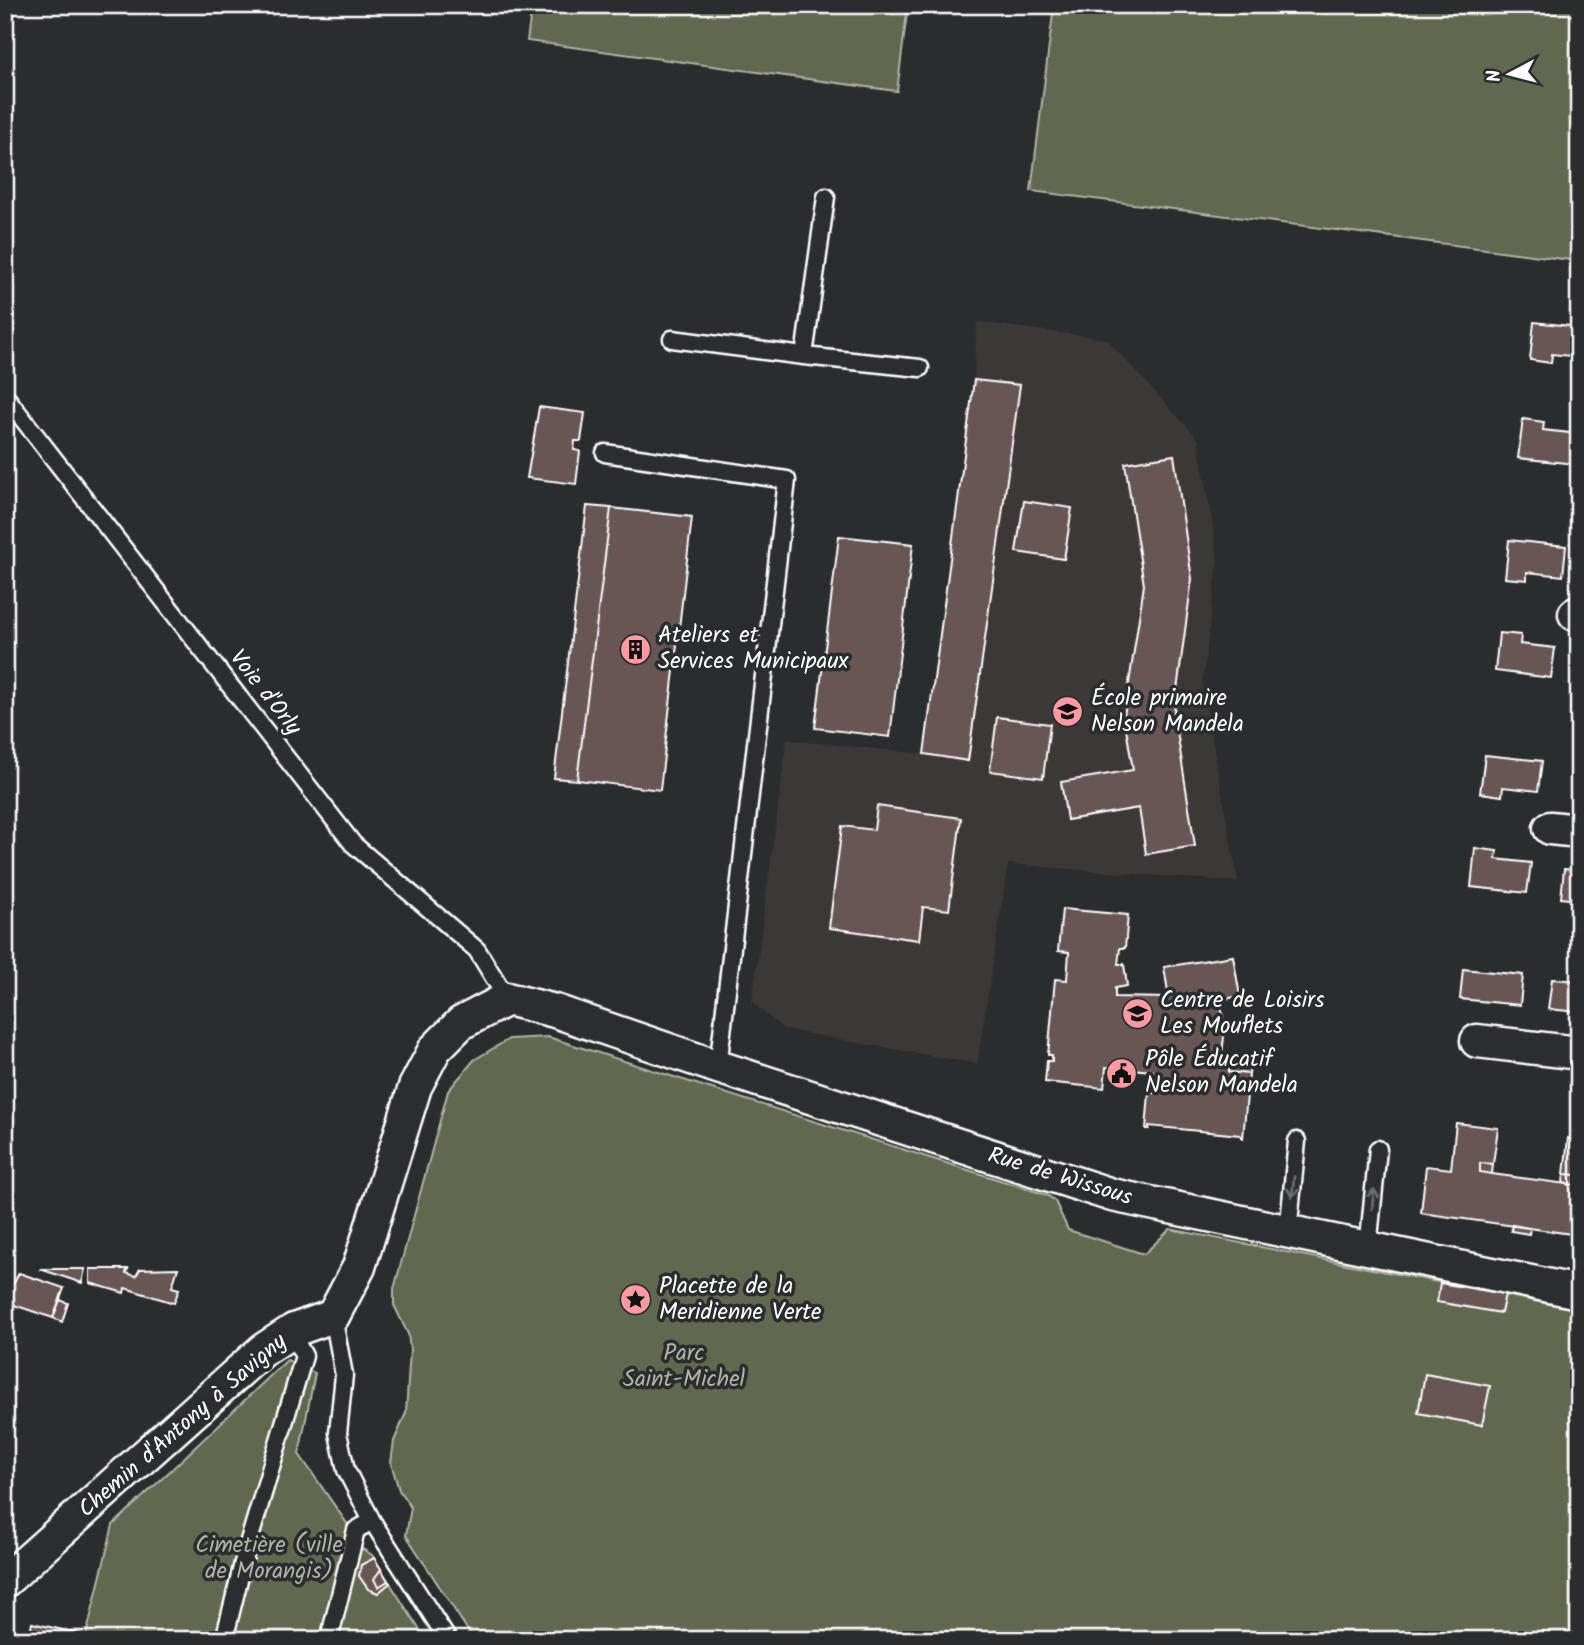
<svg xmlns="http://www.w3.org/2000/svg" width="1584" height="1645" font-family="Kalam,sans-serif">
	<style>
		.built { fill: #3d3939 }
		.green { fill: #60684f; stroke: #b0b4a7; stroke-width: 2 }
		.building { fill: #685654; stroke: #fff; stroke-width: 2 }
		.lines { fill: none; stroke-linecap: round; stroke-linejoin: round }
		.lane-casing { stroke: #fff; stroke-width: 21 }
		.street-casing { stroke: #fff; stroke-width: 37 }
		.lane { stroke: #2a2d2e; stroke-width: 16 }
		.street { stroke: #2a2d2e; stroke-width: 32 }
		.oneway { stroke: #6a6c6d }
		.labels { text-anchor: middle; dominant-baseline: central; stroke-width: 7; stroke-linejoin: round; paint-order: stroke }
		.poi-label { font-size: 23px; fill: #fff; stroke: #2a2d2e; text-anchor: start }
		.street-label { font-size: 23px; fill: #fff; stroke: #2a2d2e }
		.park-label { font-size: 23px; fill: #b0b4a7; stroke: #2a2d2e }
	</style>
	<rect width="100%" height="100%" fill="#2a2d2e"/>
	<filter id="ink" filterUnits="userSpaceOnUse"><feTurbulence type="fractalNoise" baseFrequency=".0143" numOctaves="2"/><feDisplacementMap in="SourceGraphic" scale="14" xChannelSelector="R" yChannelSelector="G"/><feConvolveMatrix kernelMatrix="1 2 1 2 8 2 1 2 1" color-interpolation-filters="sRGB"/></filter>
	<g filter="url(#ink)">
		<path class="built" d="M977,322L1106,339L1198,439L1218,560L1202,684L1238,882L1008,864L977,1064L783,1029L752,1002L787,740L924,754L974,380Z"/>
		<path class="green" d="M532,5H908L897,91L527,41Z
			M1054,5H1579V261L1031,191Z
			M548,1037L1047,1195L1055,1201L1068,1230L1144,1254L1170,1229L1579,1310V1640H474L406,1535L411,1508L399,1490L391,1463L394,1441L406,1413L410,1350L408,1334L394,1305V1289L448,1091L474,1060L509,1039Z
			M287,1360L315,1373L299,1454L348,1525L345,1538L372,1555L426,1640H85L113,1525Z"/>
		<path class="building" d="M1534,322L1579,327V357L1552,354L1551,363L1530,360Z
			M974,380L1020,385L968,761L924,754Z
			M539,407L585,413L581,441H575L574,450L580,451L576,484L527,478Z
			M1523,419L1544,422L1543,430L1579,434L1575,464L1518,458Z
			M1174,455L1192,579L1174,712L1195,846L1146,854L1139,808L1067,820L1061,782L1133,770L1124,716L1144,585L1125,463Z
			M1024,501L1072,508L1064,559L1016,552Z
			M587,506L611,508L577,780L554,778Z
			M611,508L692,517L660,790L577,780Z
			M839,536L913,544L890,737L815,728Z
			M1509,540L1566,546L1563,576L1527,572V580L1505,578Z
			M1499,633L1521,635L1520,644L1555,648L1551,678L1495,671Z
			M997,717L1050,724L1043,778L990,771Z
			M1485,755L1542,761L1538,791L1503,787L1502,796L1480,793Z
			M1576,765H1579V796L1572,795Z
			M877,806L961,818L949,910L923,907L919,940L829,928L842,826L874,830Z
			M1475,848L1497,851L1496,859L1531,863L1527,893L1471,887Z
			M1564,869L1579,870V900L1561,898Z
			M1062,909L1128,915L1125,948H1120L1118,964H1124L1127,986L1115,988V997L1169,998L1164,967L1233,956L1240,996L1220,1000L1225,1028L1222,1054L1206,1053L1205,1063L1229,1066V1072L1249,1074L1243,1138L1240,1135L1149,1126V1129H1146L1149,1093H1156L1157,1083H1151L1153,1071L1106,1067L1104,1088L1045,1082L1047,1061H1052V1055H1048L1055,979L1067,980L1069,952L1058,951Z
			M1463,969L1523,975L1520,1005L1460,999Z
			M1552,979L1579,981V1012L1548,1009Z
			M1206,1053L1251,1057L1249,1074L1229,1072V1066L1205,1063Z
			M1456,1123L1498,1128L1493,1164L1480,1163V1172L1492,1174L1574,1185L1576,1175L1564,1174L1568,1138L1579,1139V1235L1421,1213L1426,1166L1451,1169Z
			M1480,1163L1493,1164L1492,1174L1480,1172Z
			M1564,1174L1576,1175L1574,1185L1563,1183Z
			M1512,1225L1530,1228L1529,1234L1511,1231Z
			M178,1268L172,1287L179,1289L174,1303L125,1288L124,1293L90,1283V1269H128L126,1273L136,1276L140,1269Z
			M40,1269H85L82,1283Z
			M19,1273L64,1288L53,1318L5,1302V1281L14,1283Z
			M1440,1283L1505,1294L1501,1313L1437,1302Z
			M60,1300L68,1303L62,1322L53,1318Z
			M1425,1374L1490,1386L1482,1425L1418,1413Z
			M374,1558L381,1569L374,1579L378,1587L388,1581L390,1583L378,1593L368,1589L359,1576L361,1565Z
			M381,1569L388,1581L378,1587L374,1579Z
			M32,1623L81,1634L80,1640H28Z"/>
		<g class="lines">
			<defs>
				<path id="lane" d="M672,339L804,356L826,197
					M804,356L920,368
					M5,396L353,844L477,950L507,999
					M605,453L787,480L718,1067
					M1288,1233L1297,1141
					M1368,1248L1378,1149
					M333,1316L344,1375L338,1433L346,1470L372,1521L448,1640
					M224,1640L246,1551L304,1356L290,1331
					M329,1640L356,1530L372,1521"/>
				<path id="street" d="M1575,614H1579
					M1550,828L1579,831
					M1477,1041L1579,1053
					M5,1581L263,1350L294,1330L333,1316L359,1267L415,1087L435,1049L461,1023L507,999L555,1011L718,1067L1112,1195L1579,1292"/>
			</defs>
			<use href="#lane" class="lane-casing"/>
			<use href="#street" class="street-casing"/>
			<use href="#lane" class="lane"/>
			<use href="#street" class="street"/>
		</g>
		<defs><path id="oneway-shaft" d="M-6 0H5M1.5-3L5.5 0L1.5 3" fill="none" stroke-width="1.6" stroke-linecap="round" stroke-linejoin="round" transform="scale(1.75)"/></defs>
		<g class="oneway">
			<use href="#oneway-shaft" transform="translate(1293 1187) rotate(96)"/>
			<use href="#oneway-shaft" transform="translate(1373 1199) rotate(-84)"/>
		</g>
	</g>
	<defs>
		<symbol id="building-disc" viewBox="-11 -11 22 22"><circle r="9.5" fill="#ff9aa2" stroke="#2a2d2e"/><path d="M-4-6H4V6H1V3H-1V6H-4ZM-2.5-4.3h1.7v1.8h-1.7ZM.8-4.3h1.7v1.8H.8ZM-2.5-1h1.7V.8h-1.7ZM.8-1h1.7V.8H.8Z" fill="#111"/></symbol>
		<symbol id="school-disc" viewBox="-11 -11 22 22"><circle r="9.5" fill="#ff9aa2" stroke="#2a2d2e"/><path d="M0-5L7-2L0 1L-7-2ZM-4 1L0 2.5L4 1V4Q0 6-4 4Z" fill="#111"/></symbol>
		<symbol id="civic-disc" viewBox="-11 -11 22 22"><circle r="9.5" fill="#ff9aa2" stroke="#2a2d2e"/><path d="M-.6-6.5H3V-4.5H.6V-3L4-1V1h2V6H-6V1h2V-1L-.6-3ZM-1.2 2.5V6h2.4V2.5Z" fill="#111"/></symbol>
		<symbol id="sight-disc" viewBox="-11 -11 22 22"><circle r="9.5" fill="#ff9aa2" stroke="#2a2d2e"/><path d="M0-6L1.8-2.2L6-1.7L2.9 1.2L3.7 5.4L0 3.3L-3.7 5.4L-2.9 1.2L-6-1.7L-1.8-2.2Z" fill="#111"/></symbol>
	</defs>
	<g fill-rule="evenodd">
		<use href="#building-disc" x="618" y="632" width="35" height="35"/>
		<use href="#school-disc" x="1050" y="694" width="35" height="35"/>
		<use href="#school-disc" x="1120" y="996" width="35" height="35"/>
		<use href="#civic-disc" x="1104" y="1056" width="35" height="35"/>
		<use href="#sight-disc" x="618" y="1282" width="35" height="35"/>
	</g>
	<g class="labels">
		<g class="poi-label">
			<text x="658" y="636">Ateliers et<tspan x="658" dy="26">Services Municipaux</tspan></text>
			<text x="1091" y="699">École primaire<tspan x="1091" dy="26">Nelson Mandela</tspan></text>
			<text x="1160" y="1001">Centre de Loisirs<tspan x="1160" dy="26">Les Mouflets</tspan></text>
			<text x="1145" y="1060">Pôle Éducatif<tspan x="1145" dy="26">Nelson Mandela</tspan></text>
			<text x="659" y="1287">Placette de la<tspan x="659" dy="26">Meridienne Verte</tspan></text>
		</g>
		<g class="street-label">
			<text transform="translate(265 693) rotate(52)">Voie d'Orly</text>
			<text transform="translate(1060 1177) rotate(17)">Rue de Wissous</text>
			<text transform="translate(183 1426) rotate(-41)">Chemin d'Antony à Savigny</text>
		</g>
		<g class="park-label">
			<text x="684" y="1354">Parc<tspan x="684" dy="26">Saint-Michel</tspan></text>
			<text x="269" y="1546">Cimetière (ville<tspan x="269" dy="26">de Morangis)</tspan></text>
		</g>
	</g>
	<rect width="1584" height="1645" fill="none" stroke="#2a2d2e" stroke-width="28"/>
	<rect x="14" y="14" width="1556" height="1617" fill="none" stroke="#fff" stroke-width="2.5" filter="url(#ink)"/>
	<g transform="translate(1510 74) rotate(263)" stroke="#2a2d2e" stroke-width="5" paint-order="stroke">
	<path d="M0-5L12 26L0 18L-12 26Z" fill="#ffffff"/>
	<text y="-10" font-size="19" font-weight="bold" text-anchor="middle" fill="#ffffff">N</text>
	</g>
</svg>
